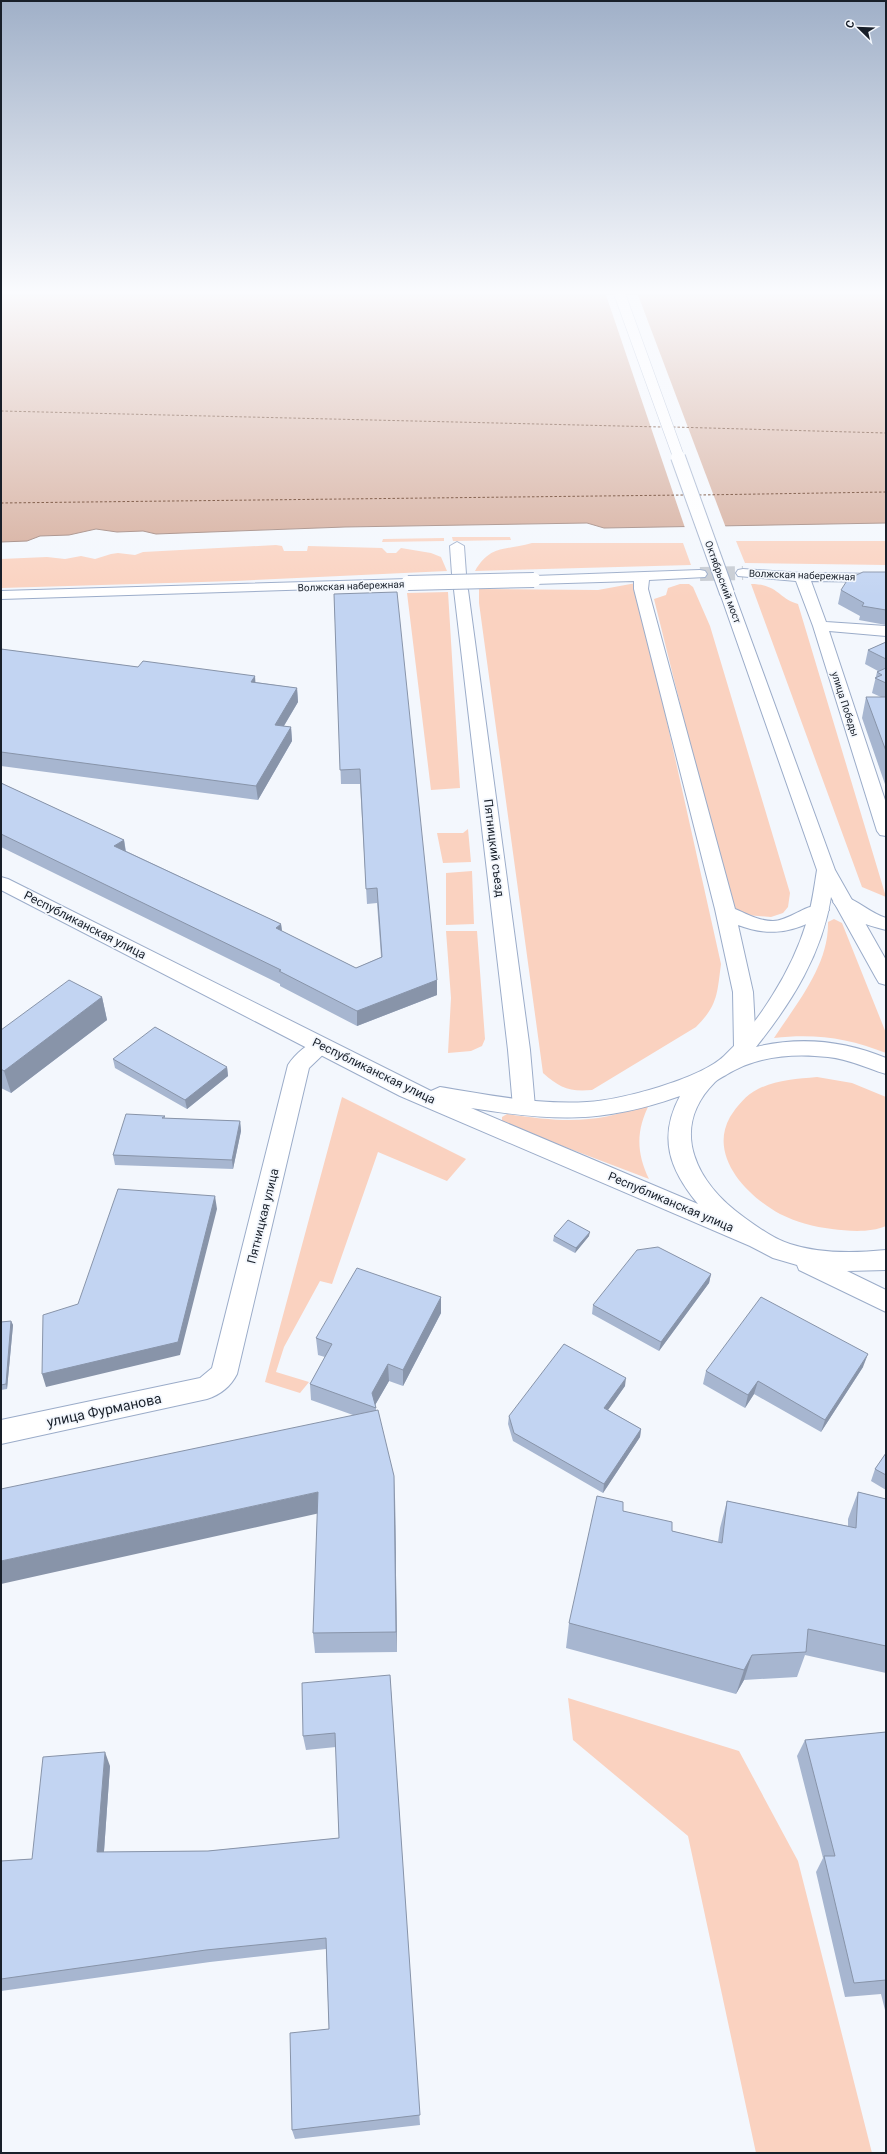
<svg xmlns="http://www.w3.org/2000/svg" width="887" height="2154" font-family="Roboto,sans-serif">
	<style>
		.green { fill: #fad2c0 }
		.water { fill: #d4aa98; stroke: #9c8077 }
		.pier { fill: #f3f7fd }
		.lines { fill: none; stroke-linecap: round; stroke-linejoin: round }
		.ferry { stroke: #4f1c00; stroke-width: 1; stroke-dasharray: 2.5 2; stroke-linecap: butt }
		.minor-tunnel { stroke: #c7ccd3; stroke-width: 14; stroke-dasharray: 14 7; stroke-linecap: butt }
		.minor-casing { stroke: #9bacc9; stroke-width: 2 }
		.major-casing { stroke: #9bacc9; stroke-width: 2 }
		.minor { fill: #fff; fill-rule: evenodd }
		.major { fill: #fff; fill-rule: evenodd }
		.minor-bridge-casing { stroke: #9bacc9; stroke-width: 16; stroke-linecap: butt }
		.major-bridge-far1-casing { stroke: #9bacc9; stroke-width: 12; stroke-linecap: butt }
		.major-bridge-casing { stroke: #9bacc9; stroke-width: 16; stroke-linecap: butt }
		.minor-bridge { stroke: #fff; stroke-width: 14 }
		.major-bridge-far1 { stroke: #fff; stroke-width: 11 }
		.major-bridge { stroke: #fff; stroke-width: 14 }
		.wall { fill: #a7b6d0 }
		.shaded-wall { fill: #8894a9 }
		.building { fill: #c2d4f2; stroke: #8894a9 }
		.labels { text-anchor: middle; dominant-baseline: central; stroke-width: 3.5; stroke-linejoin: round; paint-order: stroke }
		.far-street-label { font-size: 10px; fill: #181f29; stroke: #f3f7fd }
		.street-label { font-size: 12px; fill: #181f29; stroke: #f3f7fd }
		.near-street-label { font-size: 14px; fill: #181f29; stroke: #f3f7fd }
	</style>
	<rect width="100%" height="100%" fill="#f3f7fd"/>
	<path class="green" d="M452,537H510L511,540L453,541Z
		M444,538V541L382,542L383,539Z
		M736,541H886V565L745,563Z
		M532,543H683L691,565L475,571C491,544 505,551 532,543Z
		M276,545L282,546L284,551H307L308,546L382,548L387,553H396L401,548L431,553L441,557L447,571L235,581L1,588V559L47,557L65,559L81,556L95,559L111,554L118,553L135,555L143,552Z
		M636,583L721,964C717,994 718,1005 696,1027L592,1090C569,1092 560,1088 543,1073L479,603V589L598,590Z
		M680,584H689L693,587L710,626L790,893L788,907L783,913L771,917L746,915L730,905L654,599L666,595L668,588Z
		M751,584C778,584 779,599 798,604L886,897L862,887Z
		M448,592L460,788L431,790L407,593Z
		M468,829L471,862L443,863L437,833H463Z
		M472,871L474,924L446,925V873Z
		M834,919L842,923L886,1033V1053C849,1038 814,1033 774,1038C797,1003 829,965 828,922Z
		M446,931H477L485,1039L482,1046L471,1051L448,1053L451,998Z
		M817,1077L852,1083L886,1097V1226C870,1233 848,1231 832,1229C814,1227 796,1222 780,1214C747,1196 708,1156 730,1117C737,1106 746,1095 758,1089C776,1080 796,1079 817,1077Z
		M342,1097L466,1159L447,1181L378,1152L332,1284L320,1281L284,1347L276,1372L309,1382L300,1393L265,1382Z
		M650,1103C636,1130 636,1152 649,1179L502,1123V1117L507,1114C563,1122 596,1125 650,1103Z
		M568,1698L739,1751L798,1861L872,2153H756L688,1836L573,1740Z"/>
	<path class="water" d="M1,295H886V523L604,528L587,523L345,527L156,534L143,531L117,532L96,529L69,535L40,536L27,541L1,542Z"/>
	<path class="pier" d="M606,295H638L726,528H685Z"/>
	<g class="lines">
		<path class="ferry" d="M1,411L661,427
			M673,427L886,433
			M699,495L886,492
			M1,503L685,495"/>
		<path class="minor-tunnel" d="M700,574L743,573"/>
		<defs>
			<path id="minor" d="M457,542L464,546L466,574L464,577H454L452,574L450,546Z
				M743,569L802,573L886,574V582L811,581L826,622L886,626V636L829,631L886,803V836L880,835L877,831L813,626L796,581L738,576L736,573L738,570Z
				M700,570L705,571L707,574L705,577L649,580L648,589L735,909C747,914 759,921 773,921C792,920 808,901 826,906L829,910C825,916 817,919 811,922C786,934 764,935 738,925L753,992L756,1047L753,1052L745,1054L737,1052L734,1047L733,992L715,909L634,589V581L534,584L529,583L527,580L529,577L534,576Z
				M408,579L413,580L415,583L413,586L1,599V591Z
				M461,586L466,587L468,590L530,1050L535,1107L532,1113L524,1115L516,1113L513,1107L508,1050L454,590L456,587Z
				M843,896C858,900 870,913 886,918V930C867,925 845,919 833,902L836,898Z
				M321,1039L329,1041L332,1046L309,1068L237,1374C231,1386 220,1395 207,1399L1,1444V1420L200,1378L212,1368L288,1065C295,1054 309,1042 321,1039Z"/>
			<path id="major" d="M727,589L732,590L734,593L835,870L886,960V985L879,983L876,978L831,897C822,954 792,1002 756,1047C800,1036 845,1041 886,1058V1074C866,1068 849,1059 828,1057C793,1053 756,1056 726,1075C722,1077 718,1079 715,1082C667,1130 698,1185 745,1218C759,1228 774,1239 790,1244C820,1254 855,1253 886,1250V1270L847,1271L886,1290V1312L799,1270L797,1265L773,1258L750,1246L400,1096L1,890V877L8,879L431,1091L440,1087C489,1095 538,1105 587,1102C621,1100 700,1079 724,1056C759,1023 792,970 806,924C812,906 814,888 817,870L720,593L722,590ZM680,1096C658,1137 669,1169 698,1204L471,1108C552,1121 601,1124 680,1096Z"/>
		</defs>
		<use href="#minor" class="minor-casing"/>
		<use href="#major" class="major-casing"/>
		<use href="#minor" class="minor"/>
		<use href="#major" class="major"/>
		<defs>
			<path id="minor-bridge" d="M408,583L534,580"/>
			<path id="major-bridge-far1" d="M620,295L679,458"/>
			<path id="major-bridge" d="M678,457L727,593"/>
		</defs>
		<use href="#minor-bridge" class="minor-bridge-casing"/>
		<use href="#major-bridge-far1" class="major-bridge-far1-casing"/>
		<use href="#major-bridge" class="major-bridge-casing"/>
		<use href="#minor-bridge" class="minor-bridge"/>
		<use href="#major-bridge-far1" class="major-bridge-far1"/>
		<use href="#major-bridge" class="major-bridge"/>
	</g>
	<path class="wall" d="M886,572V625L859,620L860,616L838,604L841,590Z
		M334,594L437,980V995L357,1026L280,986V984L1,847V783L124,840L126,851L281,924L282,931L356,968L381,957L377,903L367,904L360,784H341Z
		M886,642V787L862,718L866,697H881L872,693L877,672L878,671L865,664L868,650Z
		M1,649L138,667L255,676V682L297,688L298,702L284,726L291,727L292,741L258,800L1,766Z
		M102,997L107,1020L11,1093L1,1088V1030Z
		M113,1059L227,1067L228,1076L187,1109L115,1068Z
		M165,1116V1118L240,1121L241,1131L233,1169L115,1165L113,1155Z
		M554,1236H589L575,1253L553,1241Z
		M711,1274L709,1283L659,1351L592,1314L593,1305Z
		M441,1297V1313L403,1386L389,1381L375,1405L395,1497L397,1652L315,1653L313,1633L353,1415L311,1400L310,1384L325,1357L318,1355L316,1338Z
		M11,1321L13,1325L7,1389L1,1390V1322Z
		M863,1367L821,1432L754,1394L745,1408L703,1384L706,1371Z
		M625,1386L608,1410L641,1429L640,1437L603,1493L513,1441L508,1424L509,1416Z
		M886,1453V1490L871,1481L875,1469Z
		M858,1492L886,1499V1673L805,1655L797,1677L744,1680L736,1694L566,1648L569,1623L623,1511L672,1531L718,1542L720,1528L727,1501L848,1526V1519Z
		M390,1675L420,2125L295,2139L292,2130L329,2029L326,1949L210,1962L1,1991V1861L32,1859L110,1766L104,1852L208,1851L339,1838L336,1747L306,1750L303,1736Z
		M886,1732V2014L881,1994L845,1997L816,1872L823,1858L797,1756L805,1740Z"/>
	<path class="shaded-wall" d="M255,676L256,690L251,682Z
		M297,688L298,702L276,739L275,725Z
		M291,727L292,741L258,800L256,786Z
		M124,840L126,855L114,846Z
		M281,924L283,939L276,928Z
		M437,980V995L357,1026V1011Z
		M102,997L107,1020L11,1093L4,1071Z
		M227,1067L228,1076L187,1109L185,1100Z
		M240,1121L241,1131L233,1169L232,1160Z
		M215,1196L217,1209L180,1355L46,1387L42,1374Z
		M590,1232L589,1236L575,1253L576,1248Z
		M711,1274L709,1283L659,1351L661,1342Z
		M441,1297V1313L403,1386V1370Z
		M11,1321L13,1325L7,1389L6,1384Z
		M868,1354L863,1367L821,1432L825,1420Z
		M388,1364L389,1381L374,1407L372,1393Z
		M626,1378L625,1386L603,1417L604,1408Z
		M758,1381L754,1394L745,1408L748,1395Z
		M641,1429L640,1437L603,1493L604,1484Z
		M394,1476L395,1497L397,1652L396,1632Z
		M318,1492L320,1513L1,1584V1561Z
		M752,1655L744,1680L736,1694L744,1670Z
		M105,1752L110,1766L103,1865L97,1852Z"/>
	<path class="building" d="M863,572H886V610L862,606L864,603L841,590L848,579Z
		M397,592L437,980L357,1011L279,971L281,970L1,834V783L124,840L114,846L281,924L276,928L356,968L382,957L377,888L366,889L360,769L340,770L334,594Z
		M886,642V659L868,650Z
		M1,649L138,667L143,661L255,676L251,682L297,688L275,725L291,727L256,786L1,752Z
		M886,668V683L875,678L882,675L877,672Z
		M866,697H886V751Z
		M69,980L102,997L4,1071L1,1069V1030Z
		M155,1027L227,1067L185,1100L113,1059Z
		M126,1114L165,1116L162,1118L240,1121L232,1160L113,1155Z
		M118,1189L215,1196L178,1342L42,1374L43,1315L78,1304Z
		M568,1220L590,1232L576,1248L554,1236Z
		M658,1247L711,1274L661,1342L593,1305L637,1250Z
		M357,1268L441,1297L403,1370L388,1364L372,1393L376,1408L310,1384L332,1344L316,1338Z
		M761,1297L868,1354L825,1420L758,1381L748,1395L706,1371Z
		M11,1321L6,1384L1,1385V1322Z
		M564,1344L626,1378L604,1408L641,1429L604,1484L514,1433L509,1416Z
		M378,1410L394,1476L396,1632L313,1633L318,1492L1,1561V1489Z
		M886,1453V1475L875,1469Z
		M858,1492L886,1499V1646L808,1629L806,1652L752,1655L744,1670L569,1623L597,1496L623,1502V1511L672,1522V1531L722,1543L727,1501L856,1528Z
		M390,1675L420,2115L292,2130L290,2033L329,2029L326,1938L206,1950L1,1979V1861L32,1859L43,1757L105,1752L97,1852L208,1851L339,1838L335,1733L303,1736L302,1683Z
		M886,1732V1980L854,1983L824,1856H835L805,1740Z"/>
	<linearGradient id="sky" x2="0" y2="1"><stop stop-color="#a0b0c8"/><stop offset="0.49" stop-color="#fafbfe"/><stop offset="1" stop-color="#fafbfe" stop-opacity="0"/></linearGradient>
	<rect width="887" height="597" fill="url(#sky)"/>
	<g class="labels">
		<g class="far-street-label">
			<text transform="translate(802 575) rotate(2)">Волжская набережная</text>
			<text transform="translate(723 582) rotate(70)">Октябрьский мост</text>
			<text transform="translate(351 586) rotate(-2)">Волжская набережная</text>
			<text transform="translate(845 704) rotate(72)">улица Победы</text>
		</g>
		<g class="street-label">
			<text transform="translate(494 848) rotate(83)">Пятницкий съезд</text>
			<text transform="translate(85 925) rotate(27)">Республиканская улица</text>
			<text transform="translate(374 1071) rotate(26)">Республиканская улица</text>
			<text transform="translate(671 1202) rotate(23)">Республиканская улица</text>
			<text transform="translate(263 1216) rotate(-76)">Пятницкая улица</text>
		</g>
		<g class="near-street-label">
			<text transform="translate(104 1410) rotate(-12)">улица Фурманова</text>
		</g>
	</g>
	<rect width="887" height="2154" fill="none" stroke="#181f29" stroke-width="4"/>
	<g transform="translate(859 28) rotate(293)" stroke="#f3f7fd" stroke-width="3" paint-order="stroke">
	<path d="M0-3L7 15L0 10L-7 15Z" fill="#181f29"/>
	<text y="-6" font-size="11" font-weight="bold" text-anchor="middle" fill="#181f29">С</text>
	</g>
</svg>
